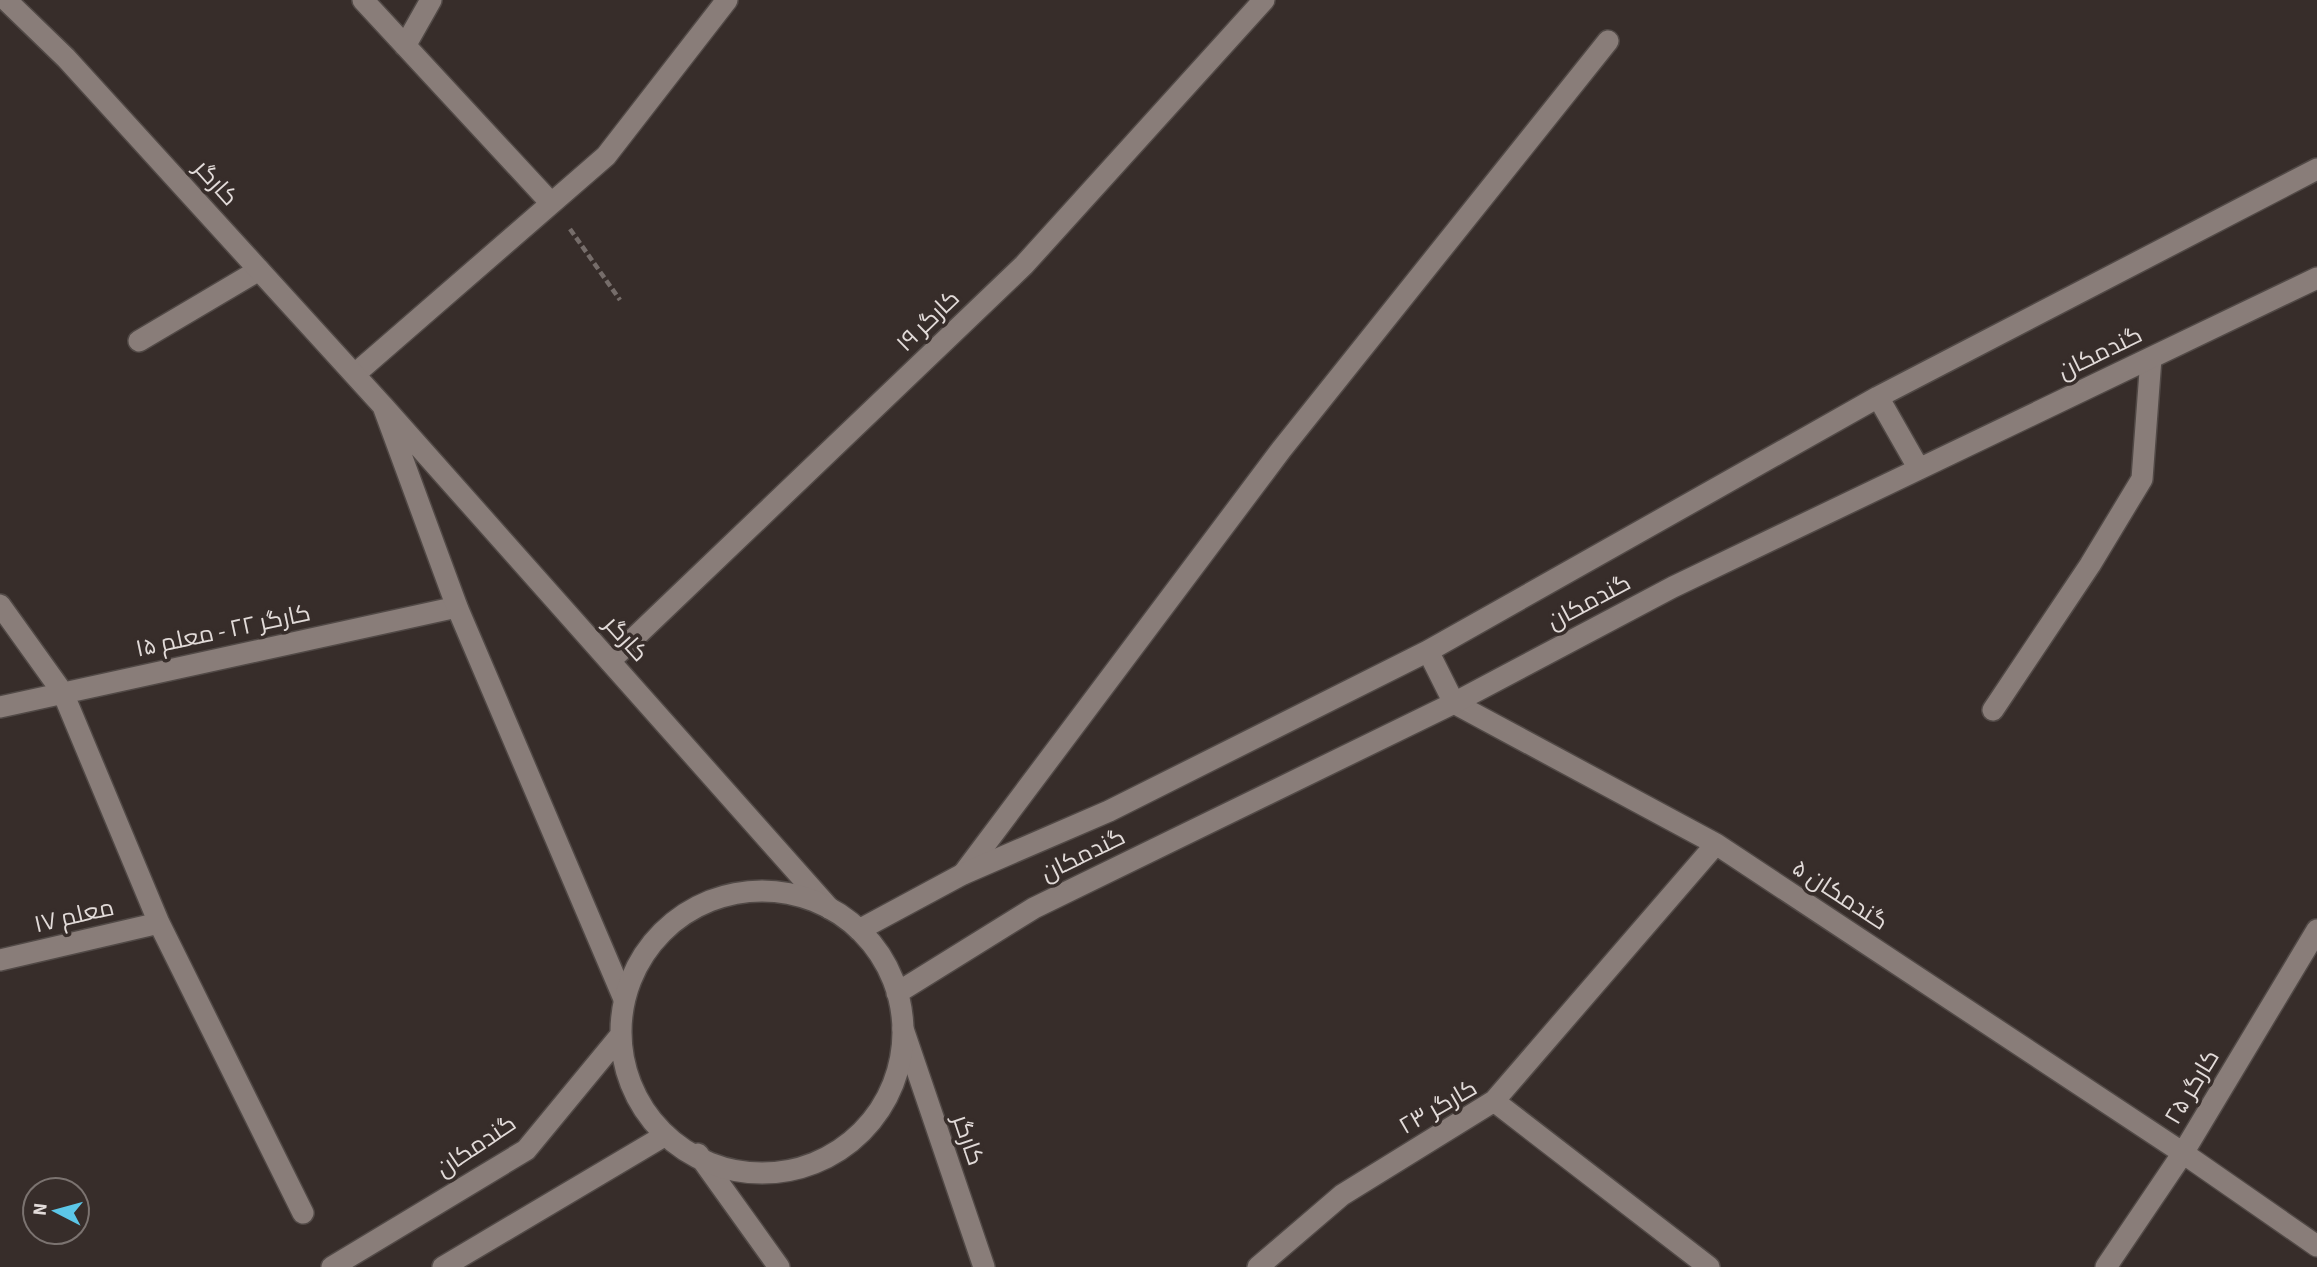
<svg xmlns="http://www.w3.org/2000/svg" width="2317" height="1267" font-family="'Source Sans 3',Cairo,sans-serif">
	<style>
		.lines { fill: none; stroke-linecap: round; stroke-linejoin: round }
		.minor-casing { stroke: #514946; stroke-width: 24 }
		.tertiary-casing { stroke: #514946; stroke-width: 24 }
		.secondary-casing { stroke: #514946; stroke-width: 24 }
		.path { stroke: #766d6a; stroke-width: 4.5; stroke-dasharray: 7 3.5; stroke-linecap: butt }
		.minor { stroke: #897d79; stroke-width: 21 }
		.tertiary { stroke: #897d79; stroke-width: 21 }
		.secondary { stroke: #897d79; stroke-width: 21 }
		.labels { text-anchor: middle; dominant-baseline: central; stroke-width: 7; stroke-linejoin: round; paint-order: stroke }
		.street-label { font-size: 24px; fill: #e2dbd9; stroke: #372d2a }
	</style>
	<rect width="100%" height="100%" fill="#372d2a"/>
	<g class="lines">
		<defs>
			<path id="minor" d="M363,0L551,203
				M405,46L431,0
				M139,341L259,270
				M355,374L606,156L727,0
				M0,605L63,693L159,923L303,1213
				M610,661L1024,265L1264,0
				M1454,703L1716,844L2183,1153L2317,1246
				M0,707L457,607
				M1993,710L2090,565L2142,479L2151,358
				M963,874L1281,450L1608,41
				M0,960L159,923
				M1494,1101L1716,844
				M1258,1267L1342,1195L1494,1101L1709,1267
				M2106,1267L2183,1153L2317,930"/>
			<path id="tertiary" d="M6,0L66,58L383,406
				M624,999L457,607L383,406L829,908
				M903,1029L984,1267
				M698,1154L779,1267"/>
			<path id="secondary" d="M1878,397L1919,469
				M1428,651L1454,703
				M621 1032a141 141 0 1 1 282 0a141 141 0 1 1-282 0Z
				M859,930L963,874L1109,811L1428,651L1878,397L2317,169
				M897,993L1034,908L1454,703L1673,587L2317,278
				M332,1267L526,1150L620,1036
				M443,1267L664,1136"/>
		</defs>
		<use href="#minor" class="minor-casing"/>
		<use href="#tertiary" class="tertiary-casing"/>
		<use href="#secondary" class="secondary-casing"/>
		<path class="path" d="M570,229L620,300"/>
		<use href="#minor" class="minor"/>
		<use href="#tertiary" class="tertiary"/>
		<use href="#secondary" class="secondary"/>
	</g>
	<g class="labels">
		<g class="street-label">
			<text transform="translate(216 183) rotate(48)">کارگر</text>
			<text transform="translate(928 321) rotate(-44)">کارگر ۱۹</text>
			<text transform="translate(2100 353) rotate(-26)">گندمکان</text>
			<text transform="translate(1589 602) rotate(-28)">گندمکان</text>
			<text transform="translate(223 631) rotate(-12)">کارگر ۲۲ - معلم ۱۵</text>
			<text transform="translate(626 639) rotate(48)">کارگر</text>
			<text transform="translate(1083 855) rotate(-26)">گندمکان</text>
			<text transform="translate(1840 895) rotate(33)">گندمکان ۵</text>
			<text transform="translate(74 916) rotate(-13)">معلم ۱۷</text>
			<text transform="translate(2192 1087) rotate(-59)">کارگر ۲۵</text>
			<text transform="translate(1438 1107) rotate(-30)">کارگر ۲۳</text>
			<text transform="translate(968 1140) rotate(71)">کارگر</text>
			<text transform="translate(476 1146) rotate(-34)">گندمکان</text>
		</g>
	</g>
	<g transform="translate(56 1211) rotate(276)"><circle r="33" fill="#372d2a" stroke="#7b7370" stroke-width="2"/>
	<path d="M0-5L12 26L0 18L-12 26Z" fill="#5cc7e8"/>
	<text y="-10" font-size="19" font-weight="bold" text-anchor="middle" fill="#e2dbd9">N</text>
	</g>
</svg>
